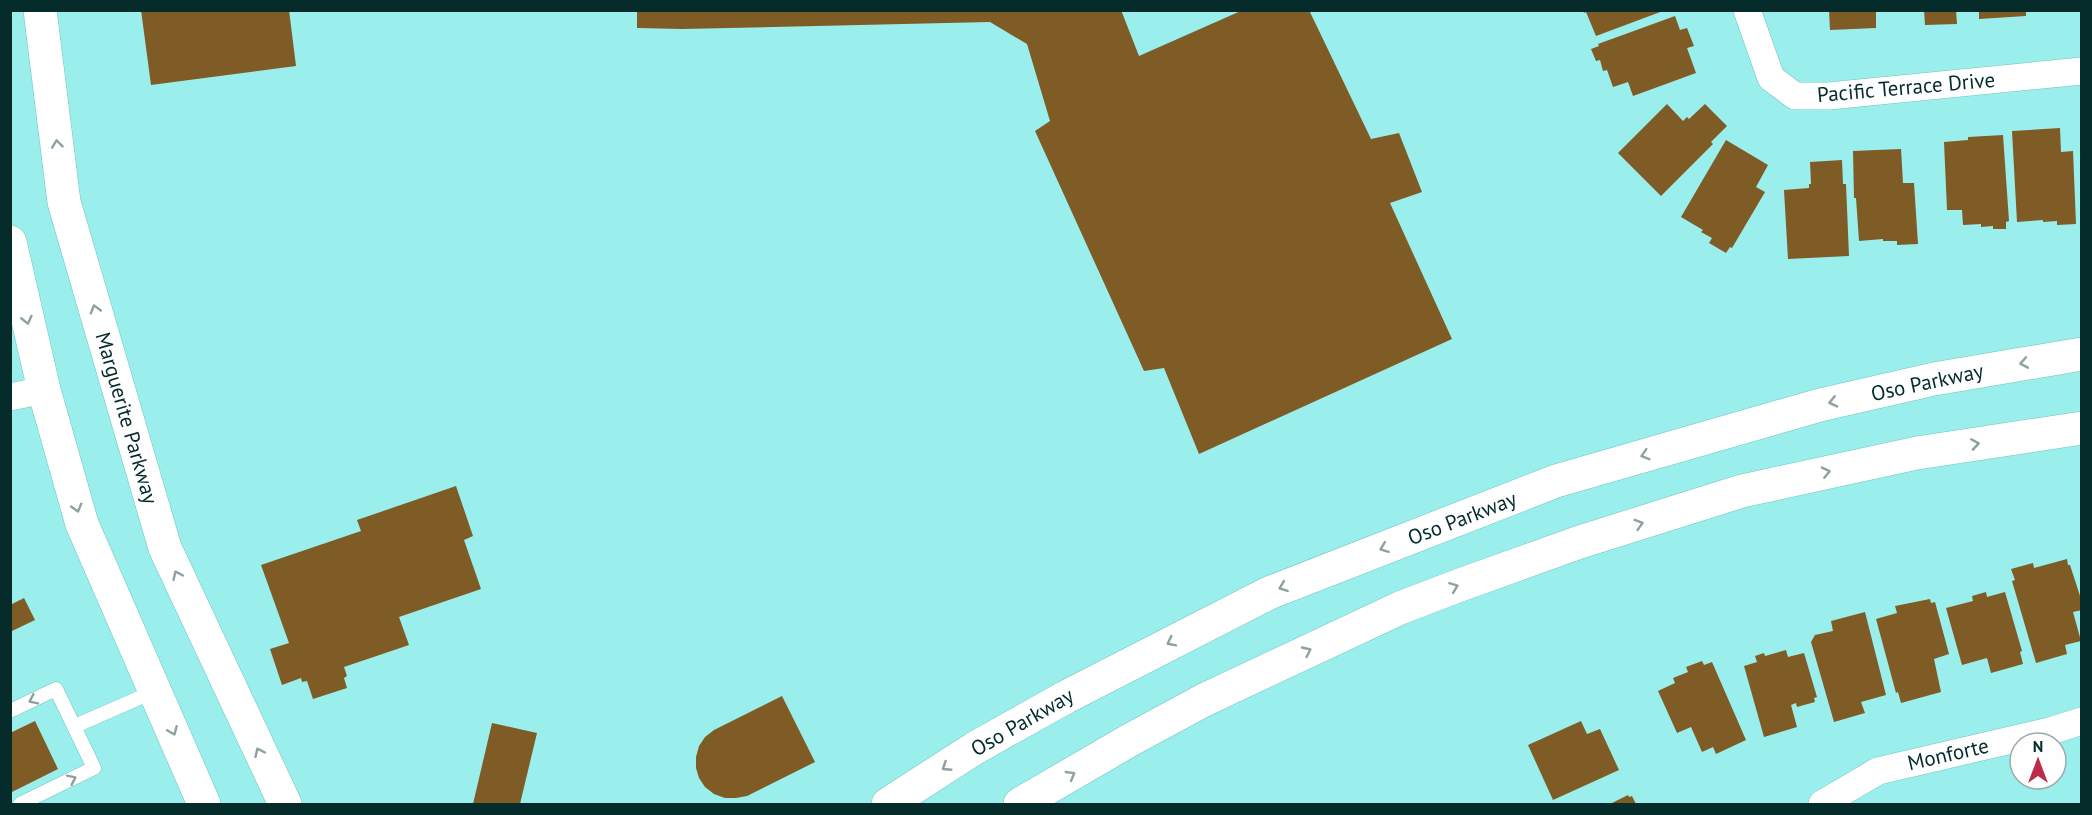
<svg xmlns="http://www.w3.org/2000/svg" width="2092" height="815" font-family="'PT Sans',sans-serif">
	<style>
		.building { fill: #7f5b25 }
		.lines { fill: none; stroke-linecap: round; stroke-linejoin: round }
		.service-casing { stroke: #6fc3c1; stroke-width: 15 }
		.minor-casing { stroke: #6fc3c1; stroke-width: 28 }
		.primary-casing { stroke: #6fc3c1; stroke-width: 34 }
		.service { stroke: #fff; stroke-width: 14 }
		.minor { stroke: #fff; stroke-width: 27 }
		.primary { stroke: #fff; stroke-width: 33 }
		.oneway { stroke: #8ea0a0 }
		.labels { text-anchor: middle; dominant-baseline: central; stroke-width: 6; stroke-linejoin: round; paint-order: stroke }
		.street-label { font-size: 21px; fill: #052b2b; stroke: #fefefe }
	</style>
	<rect width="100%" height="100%" fill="#9aefed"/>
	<path class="building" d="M141,10H289L296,66L151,85Z
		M637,10H1121L1139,56L1243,10H1309L1371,139L1399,133L1422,192L1390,203L1452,339L1199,454L1164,368L1144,371L1035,131L1050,121L1027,44L990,22L682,29L637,28Z
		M1583,10H1663V11L1596,36L1586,12L1584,13Z
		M1829,10H1876V28L1830,30Z
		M1924,10H1956L1957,24L1925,25Z
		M1979,10H2026V16L1979,19Z
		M1675,16L1680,30L1687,28L1694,46L1687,48L1696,73L1633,96L1628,82L1613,87L1607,70L1603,71L1600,60L1596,61L1591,49L1599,46L1598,44Z
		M1667,104L1683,121L1687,117L1689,119L1705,104L1727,126L1711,142L1713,144L1661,196L1618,153Z
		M2060,128L2061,152L2073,151L2076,224L2057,225V221L2043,222V220L2017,222L2012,131Z
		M2003,135L2009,221L2006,222V229H1993V226L1981,227V224L1963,225L1962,210H1947L1944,142L1968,140V137Z
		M1726,140L1768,165L1756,187L1765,192L1732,248L1730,247L1726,253L1709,243L1712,238L1701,232L1703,230L1681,217Z
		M1901,149L1903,183H1914L1918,244L1897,245V241H1883V239L1859,241L1856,198H1854L1853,151Z
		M1842,160L1843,184H1846L1849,256L1788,259L1784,190L1809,188V184H1811L1810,162Z
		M456,486L473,536L464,540L481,589L399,617L409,645L344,667L347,676L344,678L347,688L313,699L307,681L302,682L301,678L282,685L270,649L289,643L261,565L361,531L357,520Z
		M2067,559L2068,565H2070L2082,602V610L2073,612L2081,641L2065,645L2067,654L2036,663L2012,581L2015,580L2011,569L2033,563L2034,568Z
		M1986,592L1987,597L2005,592L2022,651L2020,652L2023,664L1991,673L1987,658L1962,665L1946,608L1973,601L1972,596Z
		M24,598L35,620L10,632V605Z
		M1930,599L1931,603L1935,602L1949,654L1934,659L1941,692L1901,703L1898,692L1896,693L1876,619L1897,613L1895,606Z
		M1865,612L1886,695L1861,702L1865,713L1834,722L1811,642L1815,635L1833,631L1831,621Z
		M1786,650L1788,657L1804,653L1817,697L1814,698L1815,702L1797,707L1796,703L1791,705L1797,727L1764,737L1744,666L1757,662L1755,656L1764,653L1765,656Z
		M1702,661L1704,665L1712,662L1746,740L1716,754L1713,747L1702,752L1691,727L1677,733L1658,691L1675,683L1673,678L1688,672L1686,667Z
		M782,696L815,762L747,796L736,798H725L714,794L705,787L699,778L696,768V757L699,746L705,737L714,730Z
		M35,721L58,769L10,793V733Z
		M1581,721L1587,734L1600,729L1619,770L1553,800L1528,745Z
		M492,723L537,733L520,804H473Z
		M1628,795L1629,797L1632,796L1636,804H1610Z"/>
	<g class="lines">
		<defs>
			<path id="service" d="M10,711L56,689L94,768L20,804
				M75,726L155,691"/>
			<path id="minor" d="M1747,10L1771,78L1795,96H1829L2082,71
				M10,397L44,390
				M1822,804L1878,771L2050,731L2082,721"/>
			<path id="primary" d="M40,10L64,202L165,548L285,804
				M10,242L44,390L82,524L204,804
				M888,804L975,748L1066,697L1269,593L1556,481L1820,405L1934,379L2082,354
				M1020,804L1130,740L1204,700L1400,608L1460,585L1580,542L1742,491L1917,453L2082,428"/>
		</defs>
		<use href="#service" class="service-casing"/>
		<use href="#minor" class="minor-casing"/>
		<use href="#primary" class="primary-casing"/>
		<use href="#service" class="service"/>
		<use href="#minor" class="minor"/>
		<use href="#primary" class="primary"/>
	</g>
	<defs><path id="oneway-chevron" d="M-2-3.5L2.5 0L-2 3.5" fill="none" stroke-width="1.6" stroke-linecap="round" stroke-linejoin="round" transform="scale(1.5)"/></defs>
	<g class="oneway">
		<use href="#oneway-chevron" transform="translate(57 144) rotate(-97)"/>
		<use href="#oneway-chevron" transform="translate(95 309) rotate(-106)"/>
		<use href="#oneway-chevron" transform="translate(27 320) rotate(77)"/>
		<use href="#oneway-chevron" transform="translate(2024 363) rotate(170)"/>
		<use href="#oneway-chevron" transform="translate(1833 402) rotate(167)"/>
		<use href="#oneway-chevron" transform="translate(1975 444) rotate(-9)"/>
		<use href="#oneway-chevron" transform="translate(1645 455) rotate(163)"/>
		<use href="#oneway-chevron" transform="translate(1826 472) rotate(-13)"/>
		<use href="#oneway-chevron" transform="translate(77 508) rotate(74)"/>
		<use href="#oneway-chevron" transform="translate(1639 524) rotate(-17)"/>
		<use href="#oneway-chevron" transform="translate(1384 548) rotate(159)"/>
		<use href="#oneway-chevron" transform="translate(177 575) rotate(-115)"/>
		<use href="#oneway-chevron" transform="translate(1283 587) rotate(159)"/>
		<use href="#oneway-chevron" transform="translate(1454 587) rotate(-21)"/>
		<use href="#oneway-chevron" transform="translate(1171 642) rotate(153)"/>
		<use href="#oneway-chevron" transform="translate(1307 651) rotate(-25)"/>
		<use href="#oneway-chevron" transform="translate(33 700) rotate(154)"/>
		<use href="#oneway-chevron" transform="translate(173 731) rotate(67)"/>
		<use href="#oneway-chevron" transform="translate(259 752) rotate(-115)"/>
		<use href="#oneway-chevron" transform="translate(946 767) rotate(147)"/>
		<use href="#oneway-chevron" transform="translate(1071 775) rotate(-30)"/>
		<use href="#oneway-chevron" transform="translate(72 779) rotate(-26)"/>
	</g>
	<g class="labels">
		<g class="street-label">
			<text transform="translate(1906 87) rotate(-5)">Pacific Terrace Drive</text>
			<text transform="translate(1927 382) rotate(-12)">Oso Parkway</text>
			<text transform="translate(127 418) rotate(74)">Marguerite Parkway</text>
			<text transform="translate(1462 518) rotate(-21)">Oso Parkway</text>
			<text transform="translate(1022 722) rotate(-30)">Oso Parkway</text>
			<text transform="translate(1948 754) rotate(-13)">Monforte</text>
		</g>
	</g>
	<rect width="2092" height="815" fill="none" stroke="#052b2b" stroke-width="24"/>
	<g transform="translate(2038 761)"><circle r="28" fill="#fefefe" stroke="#9aaaaa" stroke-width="1.5"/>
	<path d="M0-4.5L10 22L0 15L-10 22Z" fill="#bc2b4a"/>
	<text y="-9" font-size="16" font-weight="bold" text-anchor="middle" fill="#052b2b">N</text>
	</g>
</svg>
